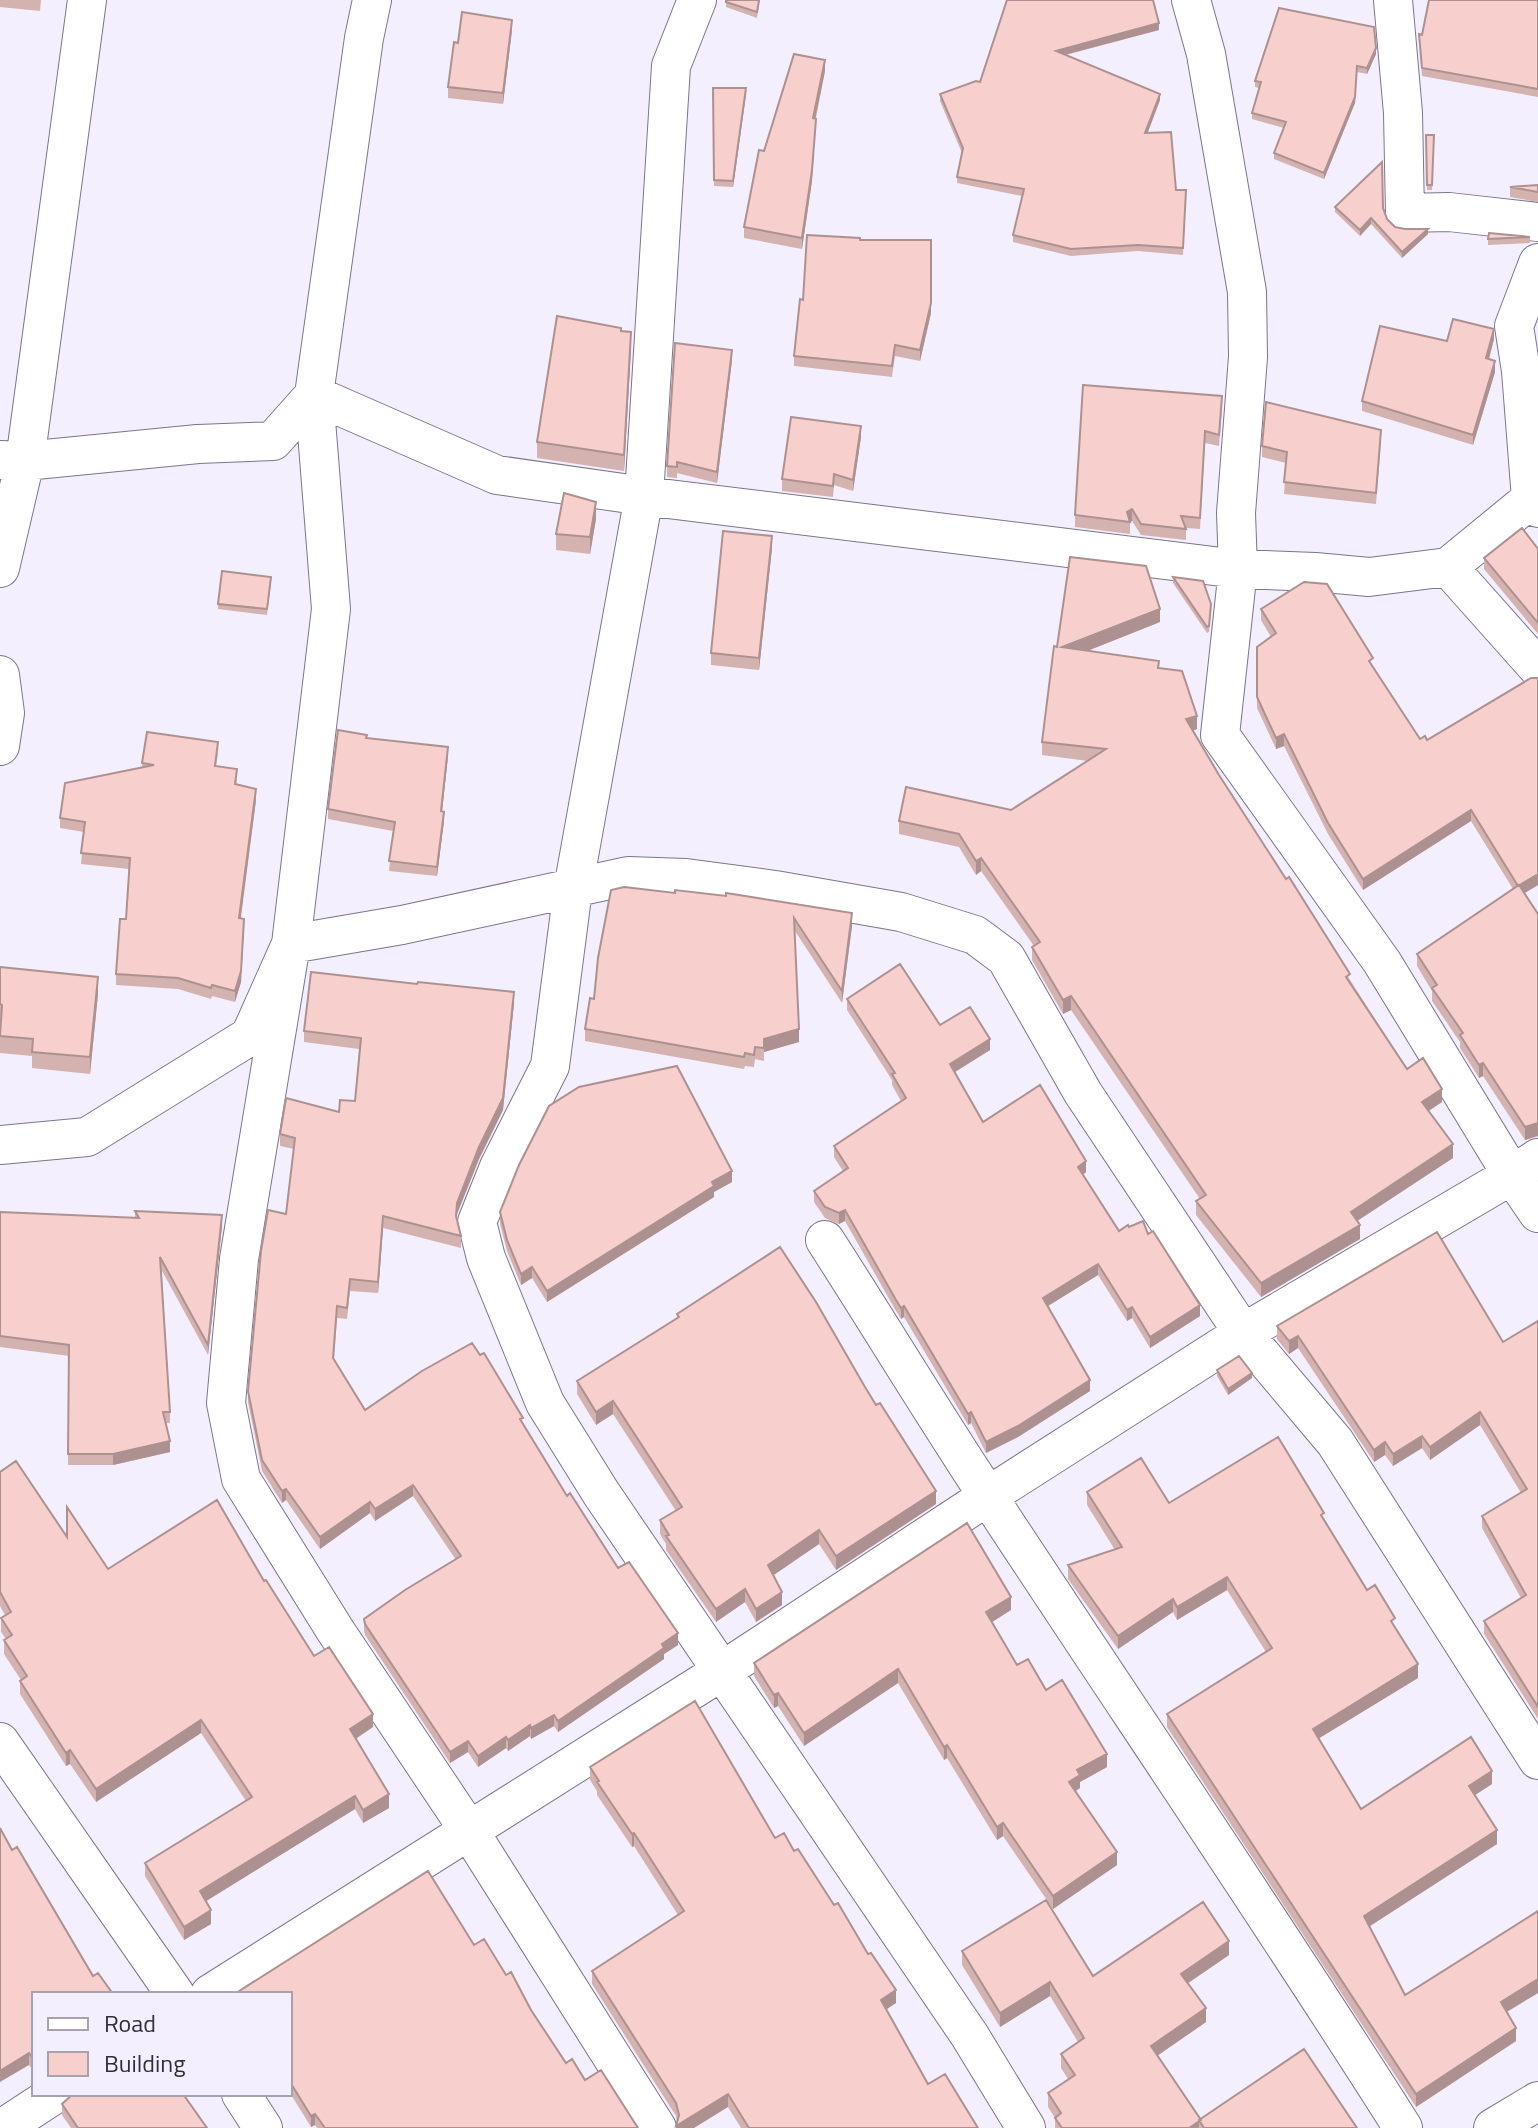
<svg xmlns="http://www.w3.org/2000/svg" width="1538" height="2128" font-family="'Titillium Web',sans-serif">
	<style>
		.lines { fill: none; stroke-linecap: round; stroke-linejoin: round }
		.minor-casing { stroke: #7c758b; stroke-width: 40 }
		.minor { stroke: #fff; stroke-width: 38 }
		.wall { fill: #d4b2b0 }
		.shaded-wall { fill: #ad9190 }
		.building { fill: #f7cfcd; stroke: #ad9190; stroke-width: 2 }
	</style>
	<rect width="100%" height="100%" fill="#f4effe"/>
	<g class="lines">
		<defs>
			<path id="minor" d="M372,0L364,38L314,395L331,609L291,944L239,1259L226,1403L241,1479L335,1630L468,1829L657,2128
				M697,0L671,66L644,496L573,889L550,1066L499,1167L477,1222L486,1258L545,1403L601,1493L970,2036L1026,2128
				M1393,0L1403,113L1405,213L1449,212L1538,222
				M1538,263L1514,326L1521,371L1531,499L1538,508
				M0,460L25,461L198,444L273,441L314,395L497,475L644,496L1238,569L1315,572L1369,577L1448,567L1538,668
				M1448,567L1531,499
				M0,568L25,461L87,0
				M0,675L5,713L0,746
				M0,1145L87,1137L250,1036L291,944L402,925L628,876L686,878L775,890L901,912L975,935L1006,958L1083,1093L1243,1333L1335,1442L1538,1760
				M1538,1158L1512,1175L1538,1213
				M825,1240C881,1327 934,1415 991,1501C1128,1710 1269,1916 1403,2128
				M0,1742L175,1994
				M210,1994L722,1671L988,1496L1243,1333L1512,1175L1382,962L1220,735L1238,569L1236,513L1248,357L1247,292L1206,54L1191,0
				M241,2094L263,2128
				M3,2128L55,2094
				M1493,2128L1538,2101"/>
		</defs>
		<use href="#minor" class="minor-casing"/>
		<use href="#minor" class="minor"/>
	</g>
	<path class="wall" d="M0,0H41L40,11L0,7Z
		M726,0H760L757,18L726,7Z
		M1007,0L1159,30L1066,55L1160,100L1147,133L1176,190H1186L1183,255L1138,251L1071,256L1013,242V235L1022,196L957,183V177L962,153L940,101V94L980,82Z
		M1538,0V97L1422,76L1419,34L1422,35Z
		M512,30L503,104L448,98V87L458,43Z
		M1376,54L1367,74L1357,72L1355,103L1324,179L1274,159V153L1284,128L1252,119V113L1259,88L1255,87V81Z
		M825,71L816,118L812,181L802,249L744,238V227L764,151Z
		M713,88L746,94L733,187L714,186Z
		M1426,135H1434L1432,190H1427Z
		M1538,185V202L1510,197V187Z
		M1335,207L1383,208L1387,219L1395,227L1428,234L1402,258L1371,224L1360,236L1335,212Z
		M1530,237V243L1488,245V239Z
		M860,240L931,313L920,361L895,356L892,377L794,366V356L803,300Z
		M621,331L631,348L624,471L537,458V442Z
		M1494,339L1489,359L1495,372L1473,445L1362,411V401L1447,341Z
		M732,360L717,483L677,473V478L667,477V466Z
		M1222,408L1219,446L1205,443L1200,529L1186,528V540L1141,535L1132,521L1130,522V534L1075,527V515Z
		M861,437L853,491L834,485L833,497L782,491V479Z
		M1381,441L1376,504L1284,494L1286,463L1262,457V446Z
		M596,519L590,554L556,550V534Z
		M772,548L759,670L711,665V653Z
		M1538,549V634L1484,569V558Z
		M1173,577L1211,610L1209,632L1207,633L1173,583Z
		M271,583L267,615L218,609V604Z
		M1261,609L1373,667L1420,739L1427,740L1538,678V885L1524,893L1538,914V1136L1525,1140L1483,1076L1479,1078L1460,1048V1042L1432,1001V991L1417,966V954L1513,889L1471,821L1363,890L1328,834L1284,746L1276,749L1257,708V647L1271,637L1261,620Z
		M1160,622L1087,651L1159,668L1197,729L1193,731L1219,775L1407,1069L1442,1102L1429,1111L1453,1158L1357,1221L1360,1239L1261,1297L1196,1215V1201L1200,1199L1071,1010L1063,1014L1032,960V947L1034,946L981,871L976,875L959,847L899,834V821L1011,810L1088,761L1042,755V742L1057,647Z
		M367,739L448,756L442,811L444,821L437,876L389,871L393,831L328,819V809Z
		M218,753L216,766L237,780L236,784L256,800L241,918L244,930L241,982L235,1002L212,996L211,999L178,989L116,985V974L126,919L129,869L81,864L84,832L60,828V818L142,768V763Z
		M611,890L852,926L842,1003L795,931L799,1042L764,1052V1061L755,1059L754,1067L745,1066L744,1069L585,1041V1029L594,999Z
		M0,967L98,994L90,1074L32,1068V1056L0,1053Z
		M847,999L940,1025L990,1050L955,1072L983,1122L1086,1172L1083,1175L1119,1231L1129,1227L1148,1234L1200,1316L1150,1348L1132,1318L1127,1321L1098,1275L1048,1306L1090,1391L1018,1437L986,1453L971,1423L968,1425L904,1317L901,1319L896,1311L845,1221L839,1224L825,1218L814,1202V1191L843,1171L834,1157V1146L901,1101L892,1085V1080L847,1010Z
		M514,1003L503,1110L479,1159L457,1214L456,1218L461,1236V1248L383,1228L378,1293L350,1291L347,1319L337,1318L334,1360L365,1410L523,1424L567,1496L618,1568L678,1645L664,1654V1659L558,1732L554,1726L531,1739L530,1736L508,1751L506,1748L478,1767L468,1752L450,1763L365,1635L364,1631V1619L456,1560L413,1496L375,1521L370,1513L320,1549L286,1500L282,1503L262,1471L248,1402V1391L286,1214L294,1149L280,1146V1134L339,1112L355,1101L359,1049L304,1042V1031Z
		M732,1182L714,1192V1197L547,1302L532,1278L521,1285L507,1251L500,1224V1212Z
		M135,1211L222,1226L208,1355L161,1269L170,1412V1423H166L170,1452L113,1465H68L69,1356L0,1347V1212L135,1218Z
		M677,1314L865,1387L936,1504L836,1570L819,1544L773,1575L782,1605L756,1622L745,1602L716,1622L666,1550V1544L660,1534V1520L676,1511L613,1414L596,1425L577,1394V1381L677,1318Z
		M1538,1321V1719L1484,1634V1621L1521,1598L1482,1528V1516L1521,1493L1480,1425L1430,1460L1422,1448L1393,1466L1385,1455L1374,1462L1298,1348L1289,1354L1277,1339V1326L1503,1342Z
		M1217,1370L1252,1378L1228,1395L1217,1376Z
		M0,1472L67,1537L108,1569L264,1581L314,1656L373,1727L356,1739L389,1808L363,1823L355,1809L205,1901L211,1924L184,1940L145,1876V1863L246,1801L201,1733L96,1802L70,1764L66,1766L20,1694V1681L21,1680L4,1654V1640L6,1639L1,1632V1618L5,1615L0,1606Z
		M1087,1492L1169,1503L1324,1519L1367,1590L1395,1628L1418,1678L1319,1738L1361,1809L1492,1784L1475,1795L1497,1844L1369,1926L1405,1995L1538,1911V1993L1507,2012L1516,2041L1416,2107L1167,1727V1714L1266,1652L1227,1590L1177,1620L1173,1612L1118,1649L1068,1579V1565L1115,1550L1087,1505Z
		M1011,1610L991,1622L1017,1665L1046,1690L1107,1767L1080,1782V1788L1076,1791L1117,1865L1053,1909L1003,1836L997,1840L947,1758L944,1760L898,1683L804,1746L778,1706L774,1708L754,1676V1663Z
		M590,1767L775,1838L794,1851L896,2003L886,2009L928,2084L978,2128H741L728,2107L676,2128L677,2122L676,2116L592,1984V1971L678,1915L634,1846L632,1847L597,1795V1791L590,1780Z
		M12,1850L93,1976L113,1994H34V2072L29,2065Z
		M474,1945L506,1975L531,2010L566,2063L638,2128H317L315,2125L311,2127L290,2093V1994H236V1993Z
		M962,1951L1093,1976L1229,1955L1188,1983L1206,2022L1157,2056L1201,2119L1357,2128H1055V2118L1048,2107V2093L1068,2079L1061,2068V2054L1078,2042L1050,1996L1000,2027L962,1965Z
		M62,2104L207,2128H71L62,2115Z"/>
	<path class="shaded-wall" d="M512,20V30L503,104V93Z
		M1159,23V30L1056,57V51Z
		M1376,48V54L1367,74V68Z
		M825,60V71L813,129V118Z
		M1357,66L1355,103L1324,179V173Z
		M746,88V94L733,187V181Z
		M1160,94V100L1145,140V133Z
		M816,119L812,181L802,249V238Z
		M1371,218V224L1360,236V230Z
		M1428,229V234L1402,258V252Z
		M931,303V313L920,361V350Z
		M1494,329V339L1486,369V358Z
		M631,332V348L624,471V455Z
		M732,350V360L717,483V472Z
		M1495,361V372L1473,445V435Z
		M861,426V437L853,491V480Z
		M596,502V519L590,554V537Z
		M1132,509V521L1129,522L1127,512Z
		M772,536V548L759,670V658Z
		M1160,609V622L1062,661V647Z
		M1197,716V729L1186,733V719Z
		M1284,734V746L1276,749V738Z
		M448,747V756L441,821V811Z
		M256,789V800L239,929V918Z
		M1471,810V821L1363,890V879Z
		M444,812V821L437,876V867Z
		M981,858V871L976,875V861Z
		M1538,874V885L1518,897V886Z
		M852,913V926L842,1003V991Z
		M244,919L241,982L235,1002V991Z
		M98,977V994L90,1074V1057Z
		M514,992V1003L503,1110L479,1159L457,1214L456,1227L457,1203Z
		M1071,996V1010L1063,1014V1000Z
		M799,1029V1042L764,1052V1061V1039Z
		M990,1039V1050L950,1075V1064Z
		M1483,1063V1076L1479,1078V1065Z
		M1442,1089V1102L1422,1115V1102Z
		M1538,1123V1136L1525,1140V1127Z
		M1453,1144V1158L1351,1225V1212Z
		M1086,1161V1172L1078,1178V1167Z
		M732,1171V1182L714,1192V1197L547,1302V1291L712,1182Z
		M845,1210V1221L839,1224V1213Z
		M222,1215V1226L208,1355V1345Z
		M383,1216V1228L378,1293V1282Z
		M1360,1225V1239L1261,1297V1283Z
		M1098,1264V1275L1043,1309V1298Z
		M532,1267V1278L521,1285V1274Z
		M1200,1305V1316L1150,1348V1337Z
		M904,1306V1317L901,1319V1308Z
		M1132,1307V1318L1127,1321V1310Z
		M1298,1336V1348L1289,1354V1341Z
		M1252,1373V1378L1228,1395V1389Z
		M1090,1380V1391L1018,1437L986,1453V1442Z
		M613,1401V1414L596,1425V1412Z
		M971,1412V1423L968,1425V1414Z
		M1480,1412V1425L1430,1460V1447Z
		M1422,1436V1448L1393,1466V1454Z
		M170,1441V1452L113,1465V1454Z
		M1385,1442V1455L1374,1462V1450Z
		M413,1485V1496L375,1521V1509Z
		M286,1489V1500L282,1503V1491Z
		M936,1491V1504L836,1570V1556Z
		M370,1502V1513L320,1549V1537Z
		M819,1530V1544L768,1579V1565Z
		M1227,1577V1590L1177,1620V1607Z
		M745,1589V1602L716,1622V1609Z
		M782,1592V1605L756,1622V1609Z
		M1011,1597V1610L986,1626V1612Z
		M1173,1599V1612L1118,1649V1636Z
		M678,1633V1645L664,1654V1659L558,1732V1721L662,1644Z
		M1418,1664V1678L1313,1742V1729Z
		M898,1669V1683L804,1746V1733Z
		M778,1693V1706L774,1708V1695Z
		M373,1714V1727L350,1742V1729Z
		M554,1715V1726L531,1739V1728Z
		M201,1720V1733L96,1802V1789Z
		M530,1725V1736L508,1751V1740Z
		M506,1737V1748L478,1767V1756Z
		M468,1741V1752L450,1763V1752Z
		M947,1745V1758L944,1760V1747Z
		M70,1750V1764L66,1766V1753Z
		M1107,1754V1767L1080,1782V1788L1069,1795V1782L1077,1770Z
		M1492,1771V1784L1469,1799V1786Z
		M389,1794V1808L363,1823V1810Z
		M355,1796V1809L200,1905V1891Z
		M1003,1823V1836L997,1840V1827Z
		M1497,1830V1844L1364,1930V1916Z
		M634,1833V1846L632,1847V1834Z
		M1117,1852V1865L1053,1909V1896Z
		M211,1910V1924L184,1940V1927Z
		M1229,1941V1955L1181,1988V1974Z
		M1538,1979V1993L1501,2015V2002Z
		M1050,1982V1996L1000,2027V2013Z
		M896,1990V2003L881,2013V2000Z
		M1206,2008V2022L1151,2060V2046Z
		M1516,2028V2041L1416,2107V2094Z
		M29,2053V2065L0,2082V2071Z
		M728,2094V2107L694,2128H676V2126Z
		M315,2114V2125L311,2127V2116Z
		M1199,2121V2128H1189Z"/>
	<path class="building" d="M726,0H759L757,12L726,2Z
		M1007,0H1153L1159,23L1056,51L1160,94L1145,133L1171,132L1176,190H1186L1183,248L1138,245L1071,249L1013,235L1024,189L957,177L963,148L940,94L976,81L980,82Z
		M1429,0H1538V89L1422,68L1419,34L1422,35Z
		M1279,8L1374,27L1376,48L1367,68L1357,66L1355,97L1324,173L1274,153L1286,122L1252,113L1261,82L1255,81Z
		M462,12L512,20L503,93L448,87L454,42L458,43Z
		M794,54L825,60L813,118L816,119L812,170L802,238L744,227L759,150L764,151Z
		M713,88H746L733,181L714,180Z
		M1426,135H1434L1432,185H1427Z
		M1382,162L1383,208L1387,219L1395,227L1405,229H1428L1402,252L1371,218L1360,230L1335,207Z
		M1538,185V192L1510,187Z
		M1489,233L1530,237L1488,239Z
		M807,235L860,238V240H931V303L920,350L895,345L892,366L794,356L800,299L803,300Z
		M557,316L621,328V331L631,332L624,455L537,442Z
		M1453,319L1494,329L1486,358L1495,361L1473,435L1362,401L1380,326L1447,341Z
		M675,343L732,350L717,472L677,462V467L667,466Z
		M1083,385L1222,396L1219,435L1205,431L1200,518L1181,516L1186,529L1141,524L1132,509L1127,512L1130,522L1075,515Z
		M1266,402L1381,430L1376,493L1284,482L1287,452L1262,446Z
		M791,417L861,426L853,480L834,474L833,486L782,479Z
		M564,493L596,502L590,537L556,534Z
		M1522,528L1538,549V623L1484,558Z
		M723,531L772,536L759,658L711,653Z
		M1070,557L1146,566L1160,609L1062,647L1159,661L1158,668L1182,671L1197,716L1186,719L1219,775L1286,879L1289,877L1350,974L1346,977L1407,1069L1423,1058L1442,1089L1422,1102L1453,1144L1351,1212L1360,1225L1261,1283L1196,1201L1206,1195L1071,996L1063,1000L1032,947L1040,942L981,858L976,861L959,834L899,821L906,787L1011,810L1106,749L1042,742L1054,646L1057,647Z
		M222,571L271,577L267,609L218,604Z
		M1173,577L1203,581L1211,604L1209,626L1207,627Z
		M1304,582L1327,584L1373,658L1369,661L1420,739L1425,736L1427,740L1531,678H1538V874L1518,886L1471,810L1363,879L1328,823L1284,734L1276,738L1257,697V647L1276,633L1261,609Z
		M338,730L367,735L366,738L448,747L441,811L444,812L437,867L389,861L395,822L328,809Z
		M147,732L218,742L215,766L237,769L235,784L256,789L239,918L244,919L241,971L235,991L212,985L211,988L178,978L116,974L120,919H126L130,858L81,853L85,822L60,818L65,783L154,765L142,763Z
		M1519,885L1538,914V1123L1525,1127L1483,1063L1479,1065L1460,1035L1463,1033L1432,988L1437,985L1417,954Z
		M624,887L675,893V890L726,896V893L852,913L842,991L794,918L799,1029L764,1039V1048L755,1047L754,1055L745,1053L744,1057L585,1029L590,998L594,999L598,958L611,890Z
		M900,964L940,1025L970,1007L990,1039L950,1064L983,1122L1040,1085L1086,1161L1078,1167L1119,1231L1128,1225L1129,1227L1143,1221L1148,1234L1153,1231L1200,1305L1150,1337L1132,1307L1127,1310L1098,1264L1043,1298L1090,1380L1018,1426L986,1442L971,1412L968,1414L904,1306L901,1308L896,1300L845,1210L839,1213L825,1207L814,1191L848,1168L834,1146L906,1098L892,1074L895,1073L847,999Z
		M0,967L98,977L90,1057L32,1052L33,1039L0,1036L2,1005L0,1004Z
		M311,972L417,984L418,982L514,992L503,1098L479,1147L457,1203L456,1216L461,1236L383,1216L378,1282L350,1279L347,1308L337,1306L333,1358L365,1410L422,1371L472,1343L480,1355L484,1353L523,1418L520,1419L567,1496L570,1493L618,1568L629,1562L678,1633L662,1644L664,1648L558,1721L554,1715L531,1728L530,1725L508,1740L506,1737L478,1756L468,1741L450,1752L365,1624L364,1619L405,1590L461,1556L413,1485L375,1509L370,1502L320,1537L286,1489L282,1491L262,1460L248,1391L261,1251L268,1210L286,1214L295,1138L280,1134L286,1098L339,1112L340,1100L355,1101L361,1038L304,1031Z
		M677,1066L732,1171L712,1182L714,1186L547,1291L532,1267L521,1274L507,1240L500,1212L519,1165L549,1106L579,1087Z
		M135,1211L222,1215L208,1345L160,1257L170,1412H163L170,1441L113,1454H68L69,1345L0,1336V1212L139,1218Z
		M1437,1232L1503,1342L1538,1321V1707L1484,1621L1526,1595L1482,1516L1527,1489L1480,1412L1430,1447L1422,1436L1393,1454L1385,1442L1374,1450L1298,1336L1289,1341L1277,1326Z
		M780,1247L816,1302L865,1387L876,1405L880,1403L936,1491L836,1556L819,1530L768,1565L782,1592L756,1609L745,1589L716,1609L666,1536L669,1535L660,1520L682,1507L613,1401L596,1412L577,1381L679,1317L677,1314Z
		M1239,1356L1252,1373L1228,1389L1217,1370Z
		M1278,1437L1324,1513L1321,1515L1367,1590L1375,1585L1395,1618L1391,1621L1418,1664L1313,1729L1361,1809L1471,1737L1492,1771L1469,1786L1497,1830L1364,1916L1405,1995L1538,1911V1979L1501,2002L1516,2028L1416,2094L1167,1714L1272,1648L1227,1577L1177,1607L1173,1599L1118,1636L1068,1565L1122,1547L1087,1492L1141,1458L1169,1503Z
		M16,1461L67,1537V1507L108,1569L217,1500L264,1581L266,1580L314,1656L329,1647L373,1714L350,1729L389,1794L363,1810L355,1796L200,1891L211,1910L184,1927L145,1863L252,1797L201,1720L96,1789L70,1750L66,1753L20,1681L27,1676L4,1640L12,1635L1,1618L11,1612L0,1592V1472Z
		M967,1523L1011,1597L986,1612L1017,1665L1028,1659L1046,1690L1062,1680L1107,1754L1077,1770L1080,1775L1069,1782L1117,1852L1053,1896L1003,1823L997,1827L947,1745L944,1747L898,1669L804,1733L778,1693L774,1695L754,1663Z
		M695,1701L775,1838L784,1833L794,1851L798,1849L834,1905L838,1903L868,1954L871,1953L896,1990L881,2000L928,2084L945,2074L978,2128H749L728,2094L676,2126L679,2115L676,2103L592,1971L684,1911L634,1833L632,1834L597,1782L599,1781L590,1767Z
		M0,1828L12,1850L17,1847L93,1976L98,1973L113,1994H34V2060L29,2053L0,2071Z
		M428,1871L474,1945L484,1939L506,1975L511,1972L531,2010L566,2063L572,2059L585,2080L601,2070L638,2128H325L315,2114L311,2116L290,2082V1994H236V1993Z
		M1046,1900L1093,1976L1203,1902L1229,1941L1181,1974L1206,2008L1151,2046L1201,2120L1189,2128H1062L1055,2118L1061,2113L1048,2093L1075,2075L1061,2054L1084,2038L1050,1982L1000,2013L962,1951Z
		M1304,2049L1357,2128H1204L1199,2120Z
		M73,2094H183L207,2128H78L62,2104Z"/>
	<rect x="32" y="1992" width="260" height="104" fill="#f4effe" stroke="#a6a2ae" stroke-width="2"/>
	<rect x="48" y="2018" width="40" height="12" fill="#ffffff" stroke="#a6a2ae" stroke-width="2"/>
	<text x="104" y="2032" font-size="24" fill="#312e37">Road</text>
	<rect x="48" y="2052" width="40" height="24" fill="#f7cfcd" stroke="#a6a2ae" stroke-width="2"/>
	<text x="104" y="2072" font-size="24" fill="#312e37">Building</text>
</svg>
